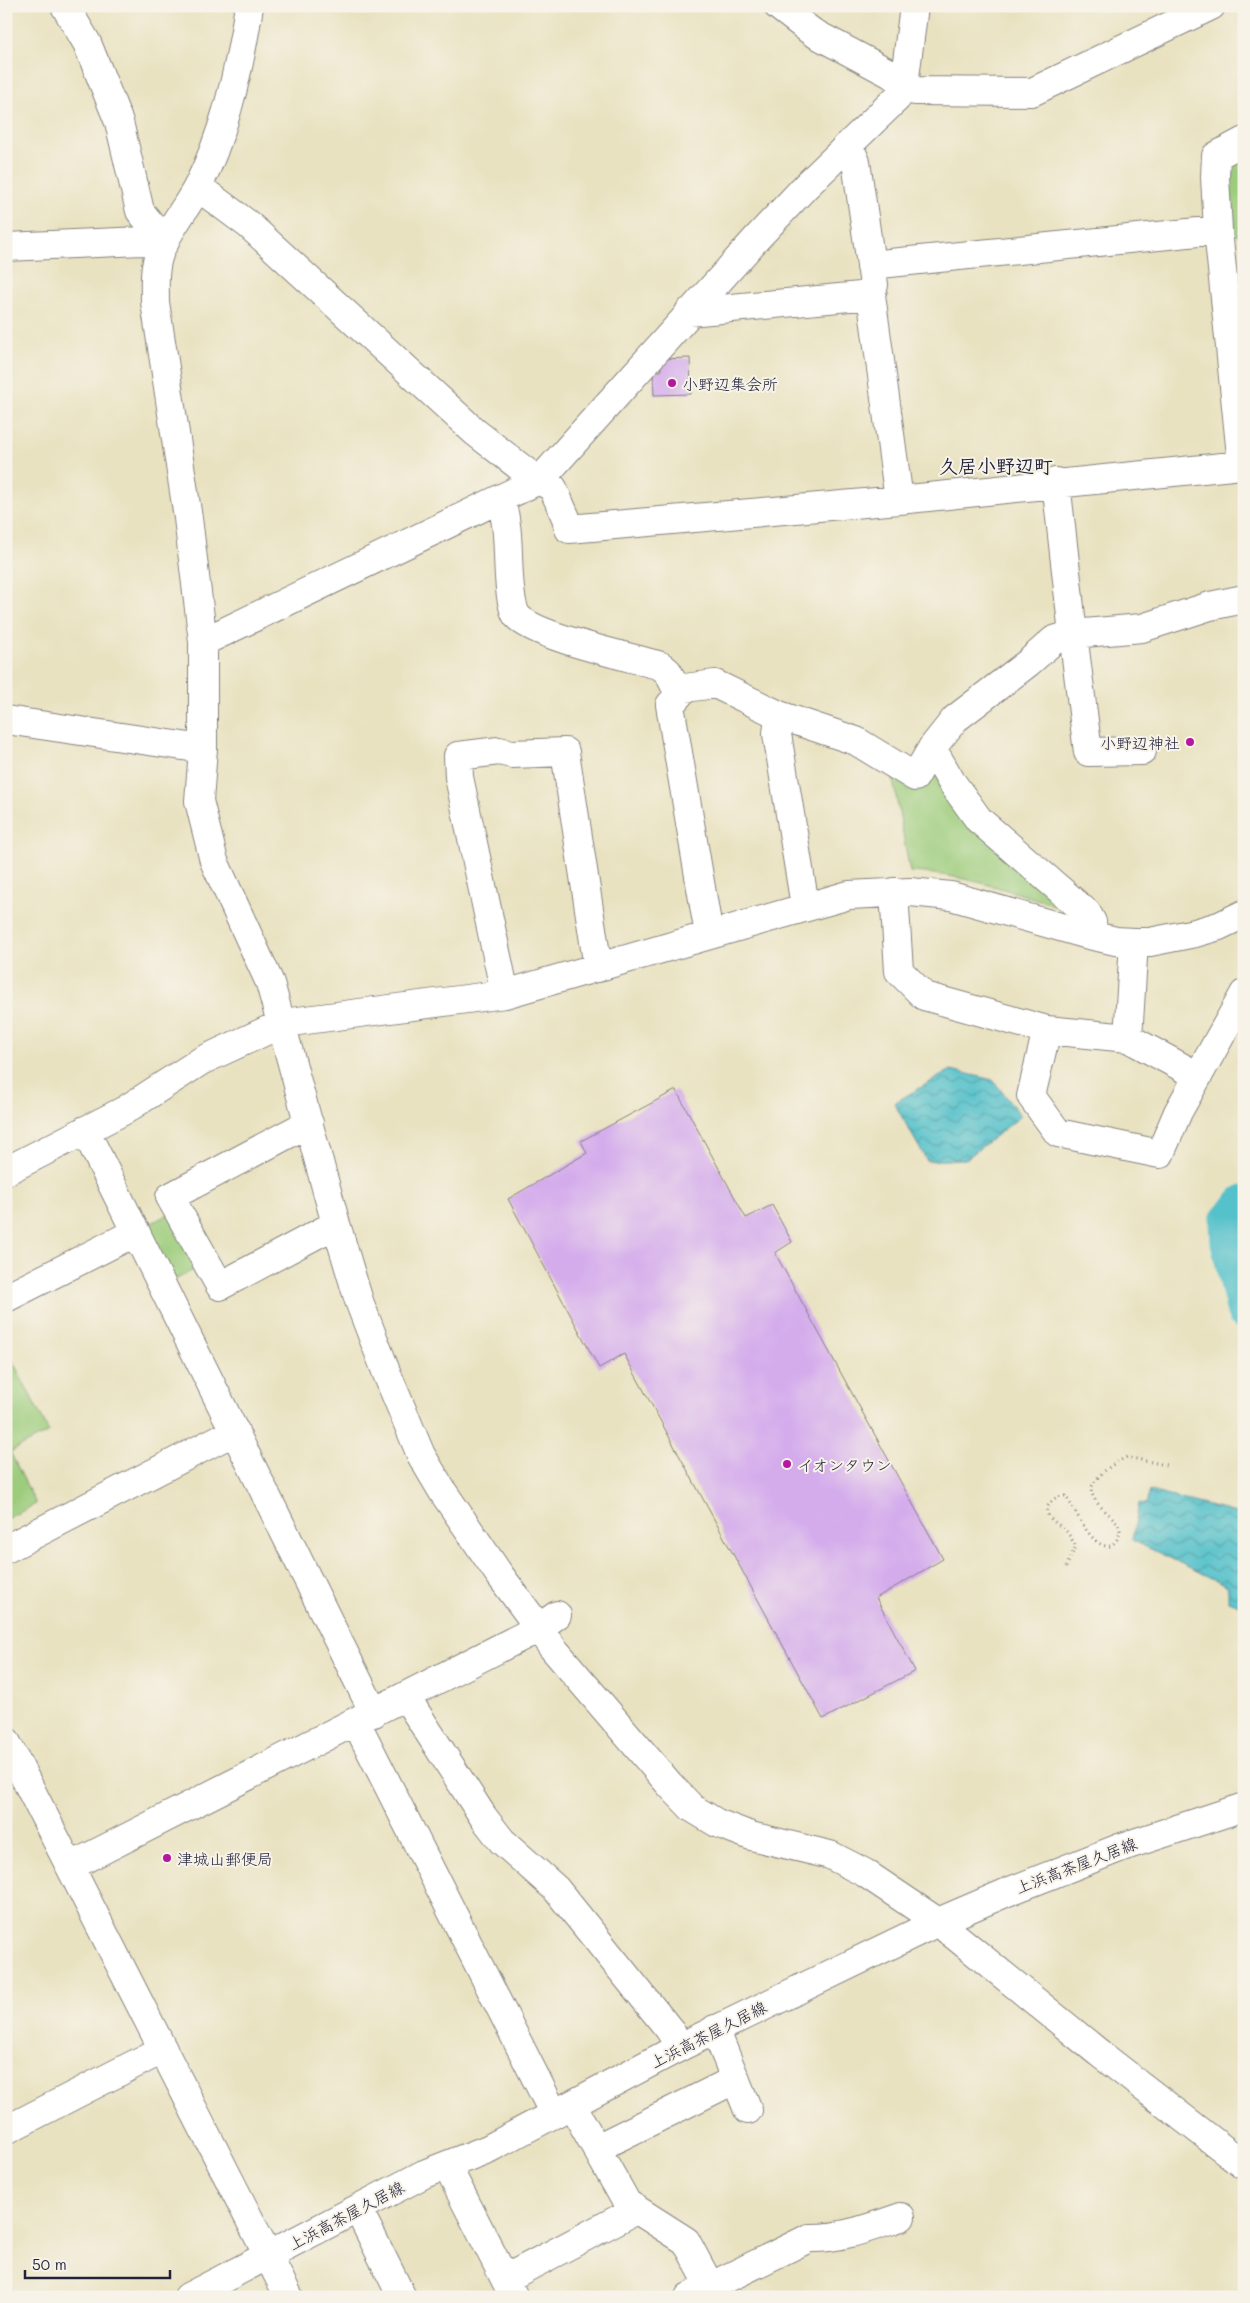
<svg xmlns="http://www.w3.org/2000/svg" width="1250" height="2303" font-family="Mali,'Klee One',sans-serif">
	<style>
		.green { fill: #9ccc7c; stroke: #5f775c }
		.water { fill: url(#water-waves); stroke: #3b7282 }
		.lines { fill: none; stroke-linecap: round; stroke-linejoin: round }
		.river { stroke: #54c1ca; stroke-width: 35 }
		.building { fill: #d4acec }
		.minor-casing { stroke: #86827e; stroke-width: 30 }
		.major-casing { stroke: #86827e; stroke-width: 30 }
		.path { stroke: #86827e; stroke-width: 3; stroke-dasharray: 1 4; stroke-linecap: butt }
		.minor { stroke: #fff; stroke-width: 28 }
		.major { stroke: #fff; stroke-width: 28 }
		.poi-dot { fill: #b5179e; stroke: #f7f3e8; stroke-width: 2 }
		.labels { text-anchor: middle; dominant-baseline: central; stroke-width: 4; stroke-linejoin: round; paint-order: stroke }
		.poi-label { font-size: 16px; fill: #22223b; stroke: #f7f3e8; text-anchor: start }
		.street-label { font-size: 16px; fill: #22223b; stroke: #f7f3e8 }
		.quarter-label { font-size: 19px; font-weight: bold; fill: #22223b; stroke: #f7f3e8 }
	</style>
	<defs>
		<pattern id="water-waves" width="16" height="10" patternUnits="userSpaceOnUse" patternTransform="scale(1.25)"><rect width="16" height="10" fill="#54c1ca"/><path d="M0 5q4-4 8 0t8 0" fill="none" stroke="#459ca5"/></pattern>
	</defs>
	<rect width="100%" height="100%" fill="#f7f3e8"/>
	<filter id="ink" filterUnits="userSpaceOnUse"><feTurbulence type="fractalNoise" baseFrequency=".02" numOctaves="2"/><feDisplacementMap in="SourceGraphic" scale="10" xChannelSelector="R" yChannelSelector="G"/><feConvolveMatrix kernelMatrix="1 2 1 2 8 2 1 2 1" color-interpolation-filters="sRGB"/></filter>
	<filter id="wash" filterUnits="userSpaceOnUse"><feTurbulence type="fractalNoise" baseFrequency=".0096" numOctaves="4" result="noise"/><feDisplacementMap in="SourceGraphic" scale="20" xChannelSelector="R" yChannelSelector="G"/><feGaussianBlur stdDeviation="1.12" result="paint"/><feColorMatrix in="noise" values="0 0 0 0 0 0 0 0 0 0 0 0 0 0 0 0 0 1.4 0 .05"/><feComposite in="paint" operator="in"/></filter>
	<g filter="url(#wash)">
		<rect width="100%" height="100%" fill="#e9e2c1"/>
		<path class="green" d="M1242,149L1244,236L1224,232L1223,161Z
			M929,767L1076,911C1020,895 968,874 910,872L891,769Z
			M170,1213L199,1267L169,1283L141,1229Z
			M6,1348L49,1432L10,1452L36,1504L6,1519Z"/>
		<path class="water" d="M951,1070L993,1080L1021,1116L966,1159L927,1161L894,1103Z
			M1150,1491L1244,1515V1607L1228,1601V1586L1132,1540L1139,1503L1146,1504Z"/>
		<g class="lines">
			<path class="river" d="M1244,1202L1227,1221L1228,1243L1244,1312"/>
		</g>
		<g id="blocks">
			<path class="building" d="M690,358L691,394L654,395L653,371H661V359Z
				M676,1090L746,1218L772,1205L792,1242L775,1253L943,1559L876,1598L915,1671L823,1719L624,1354L599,1368L508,1199L587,1153L581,1141Z"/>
		</g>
	</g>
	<g filter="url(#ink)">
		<use href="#blocks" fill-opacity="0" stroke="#86827e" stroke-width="1"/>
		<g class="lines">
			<defs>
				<path id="minor" d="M65,6L87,43L119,122L140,211L165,242
					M778,6L812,32L891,74L914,91L1032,92L1211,6
					M849,145L856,162L874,285L871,295L899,500
					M198,187L249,225L475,432L529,474L553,488L566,518L569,529L899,500L1242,465L1218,230L880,264L871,267
					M1218,230L1215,177L1216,156L1244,141
					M6,247L142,241L165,242
					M689,312L871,295
					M500,499C512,532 505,568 512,602C513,606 514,612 517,616C535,637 631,657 661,666L668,672L679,694
					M203,642L541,479L757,238L806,186L897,98L904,85L914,6
					M779,715L856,741L915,777L932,748L955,719L1028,663L1054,640L1073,634L1056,482
					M6,720L203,749
					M932,748L951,781L979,820L1087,913L1092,922L1094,936
					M1142,751L1088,752L1073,634L1142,628L1210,606L1244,599
					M894,892L899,971L924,996L1047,1030L1031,1096L1058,1133L1160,1154L1178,1112L1244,994
					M709,935L670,705L685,688L715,684L779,715L777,734L805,906
					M505,994L459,777L458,756L499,751L512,754L565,752L598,968
					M1047,1030L1128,1038L1198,1076
					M1128,1038L1134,942
					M309,1123L170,1197L220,1286L336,1224
					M85,1130L374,1713
					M6,1171L125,1110L201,1061L283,1023L505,994L849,895L910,892L951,896L1085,934L1116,941L1134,942H1150L1195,933L1219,926L1244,914
					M6,1298L136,1232
					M6,1549L235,1431
					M557,1615L539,1628L552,1647L670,1785L692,1808L717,1823L751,1836L830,1855L865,1873L938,1922L1099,2053L1244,2165
					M406,1697L484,1818L502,1841L556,1889L669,2029L680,2047
					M356,1722L554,2114
					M6,1741L289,2297
					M71,1866L539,1628L499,1574L443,1492L421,1455L387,1374L359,1301L336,1224L270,983L214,861L199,801L203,749V642L188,518L155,302C155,290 154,278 156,267C159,240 186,210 198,186C226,131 240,67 249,6
					M715,2029L748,2110
					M6,2130L162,2050
					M597,2148L736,2079
					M447,2166L514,2297
					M628,2204L686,2241L710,2286
					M365,2223L402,2297
					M505,2279L632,2212L572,2105
					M689,2297L809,2238C841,2239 871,2227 901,2217"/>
				<path id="major" d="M188,2297L424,2174L488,2149L680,2047L938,1922L1010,1891L1122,1847L1244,1807"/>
			</defs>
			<use href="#minor" class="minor-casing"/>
			<use href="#major" class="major-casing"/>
			<path class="path" d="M1066,1567L1076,1546C1073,1542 1070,1536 1067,1532C1061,1524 1037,1516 1051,1502C1055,1497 1059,1496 1065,1496C1077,1510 1090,1549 1111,1546C1139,1520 1093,1515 1091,1488C1100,1472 1111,1465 1127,1457L1166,1465"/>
			<use href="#minor" class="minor"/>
			<use href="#major" class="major"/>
		</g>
	</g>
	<g class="poi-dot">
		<circle cx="672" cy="383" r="5"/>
		<circle cx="1190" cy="742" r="5"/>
		<circle cx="787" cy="1464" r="5"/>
		<circle cx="167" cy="1858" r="5"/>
	</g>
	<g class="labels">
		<g class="poi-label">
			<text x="682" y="383">小野辺集会所</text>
			<text x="1180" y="742" text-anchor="end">小野辺神社</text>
			<text x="797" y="1464">イオンタウン</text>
			<text x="177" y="1858">津城山郵便局</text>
		</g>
		<g class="street-label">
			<text transform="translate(1076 1865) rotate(-21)">上浜高茶屋久居線</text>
			<text transform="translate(708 2034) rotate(-27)">上浜高茶屋久居線</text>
			<text transform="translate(346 2215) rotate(-28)">上浜高茶屋久居線</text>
		</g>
		<g class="quarter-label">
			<text x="996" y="465">久居小野辺町</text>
		</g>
	</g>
	<rect width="1250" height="2303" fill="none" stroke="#f7f3e8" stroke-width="25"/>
	<path d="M25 2270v8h145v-8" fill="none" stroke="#22223b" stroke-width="2.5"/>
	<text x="32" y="2270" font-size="15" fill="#22223b" stroke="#f7f3e8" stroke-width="4" paint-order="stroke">50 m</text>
</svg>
